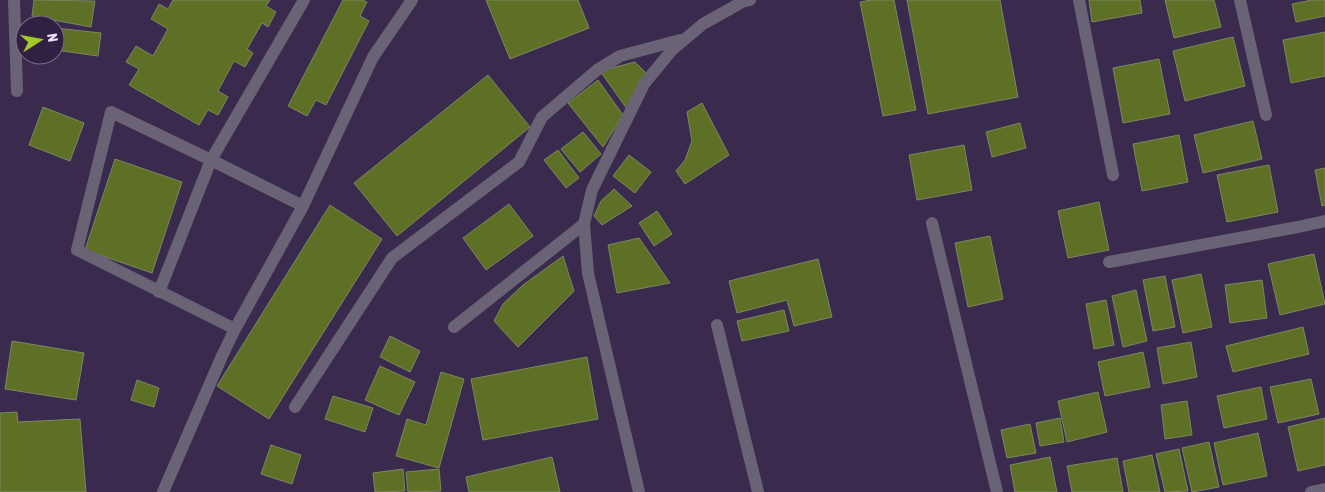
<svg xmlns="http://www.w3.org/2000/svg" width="1325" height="492" font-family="'Asap Condensed',sans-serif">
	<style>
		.building { fill: #5d7026; stroke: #7b885e }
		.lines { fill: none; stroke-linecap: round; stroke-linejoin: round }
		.minor { stroke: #6a6375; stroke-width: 12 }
	</style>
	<rect width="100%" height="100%" fill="#3a2b4e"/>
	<path class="building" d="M34,0L95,1L91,27L32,16Z
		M173,0H270L266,6L276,12L268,27L262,23L247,49L253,53L245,67L234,61L218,91L228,97L218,115L208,110L199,125L129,85L139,69L126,62L136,46L153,56L168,29L151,19L159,4L168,9Z
		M343,0H362L367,2L360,16L369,21L326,105L316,100L307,116L288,106Z
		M486,0H578L589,28L510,59Z
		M871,0H894L916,110L883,116L860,2Z
		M907,0H1000L1018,97L928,114Z
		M1089,0H1140L1142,13L1092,22Z
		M1165,0H1214L1221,27L1174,38Z
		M1312,0H1325V16L1296,22L1292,4Z
		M55,28L101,33L98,56L55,50Z
		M1325,32V76L1291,83L1283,40Z
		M1233,37L1245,86L1185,101L1173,51Z
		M1159,59L1170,114L1123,123L1113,68Z
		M635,62L648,75L627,109L600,71Z
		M488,75L530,127L397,236L354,183Z
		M598,80L623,115L603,147L568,103Z
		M702,103L729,155L685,184L676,171L685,160L692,141L687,112Z
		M43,107L84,123L70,161L29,145Z
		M1253,121L1262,159L1203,173L1194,135Z
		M1020,123L1026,148L992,157L986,132Z
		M583,132L601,154L580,172L561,149Z
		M1179,135L1188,182L1142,191L1133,144Z
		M964,145L972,190L917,200L909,155Z
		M558,150L579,178L566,188L544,160Z
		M629,155L651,172L635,193L613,176Z
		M115,159L182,182L152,273L85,250Z
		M1269,165L1278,212L1227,222L1217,175Z
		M1325,168V205L1322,206L1315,170Z
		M614,189L632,206L602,225L594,216L601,201Z
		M1099,202L1109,250L1068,258L1058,211Z
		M509,204L533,236L486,270L463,238Z
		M330,205L382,239L269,419L217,386Z
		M657,211L672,234L654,246L639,223Z
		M990,236L1003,299L968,307L955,243Z
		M639,238L670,283L617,293L608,245Z
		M1314,254L1325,304L1280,315L1268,264Z
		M563,256L574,291L518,347L494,321L503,304L523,285Z
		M818,259L832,317L794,326L787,300L737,313L729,281Z
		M1201,274L1212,327L1183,333L1172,280Z
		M1165,276L1175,327L1153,331L1143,280Z
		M1262,280L1267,318L1230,323L1225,285Z
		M1136,290L1147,341L1123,347L1112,296Z
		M1106,300L1114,345L1094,349L1086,304Z
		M784,310L789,331L742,341L737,321Z
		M1303,327L1309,354L1233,372L1226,346Z
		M390,336L420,351L410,372L380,357Z
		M12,341L84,353L76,400L5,389Z
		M1191,342L1197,377L1163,384L1157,348Z
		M1143,352L1150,387L1105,396L1098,362Z
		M587,357L598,419L483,440L471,379Z
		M380,366L415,382L399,415L365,400Z
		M441,372L464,379L439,468L396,456L407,419L426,425Z
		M1311,379L1319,414L1278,423L1270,387Z
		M137,380L159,388L154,407L131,400Z
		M1261,387L1267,419L1224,428L1217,396Z
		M1098,392L1107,432L1067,442L1058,401Z
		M333,396L373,408L365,432L325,419Z
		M1187,401L1192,435L1165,439L1161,405Z
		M17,412L18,422L80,419L86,492H0V413Z
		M1060,418L1064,442L1040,446L1036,423Z
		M1325,418V465L1298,471L1288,427Z
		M1030,424L1036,453L1007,458L1001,430Z
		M1258,433L1267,476L1223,485L1214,443Z
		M1209,442L1219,487L1192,492L1182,448Z
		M271,445L301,455L292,484L261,474Z
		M1179,449L1188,491L1165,492L1156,454Z
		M1152,455L1160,492H1129L1123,461Z
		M552,457L560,492H469L466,477Z
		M1050,457L1057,492H1015L1010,465Z
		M1117,458L1123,492H1072L1067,466Z
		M403,469L405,491L375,492L373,473Z
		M439,469L441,491L408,492L406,472Z"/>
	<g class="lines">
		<path class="minor" d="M14,0L17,91
			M1079,0L1113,175
			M1240,0L1266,115
			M932,223L997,492
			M1109,262L1298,227L1325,221
			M159,292L211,160L304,0
			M717,325L758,492
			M454,327L584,224
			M235,329L77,250L111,112L211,160L303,206
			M295,407L392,258L519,162L542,117L597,70L620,56L680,40
			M163,492L222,356L235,329L303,206L373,57L412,0
			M639,492L588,273L584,224L592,190L644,84L672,50L703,24L744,1L750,0
			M1311,492L1325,489"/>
	</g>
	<g transform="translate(40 40) rotate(79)"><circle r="24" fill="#302143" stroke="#7b6f8c"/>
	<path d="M0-4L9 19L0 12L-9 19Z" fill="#a3c926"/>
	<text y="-8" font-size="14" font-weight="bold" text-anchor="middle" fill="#ece3fa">N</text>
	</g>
</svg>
